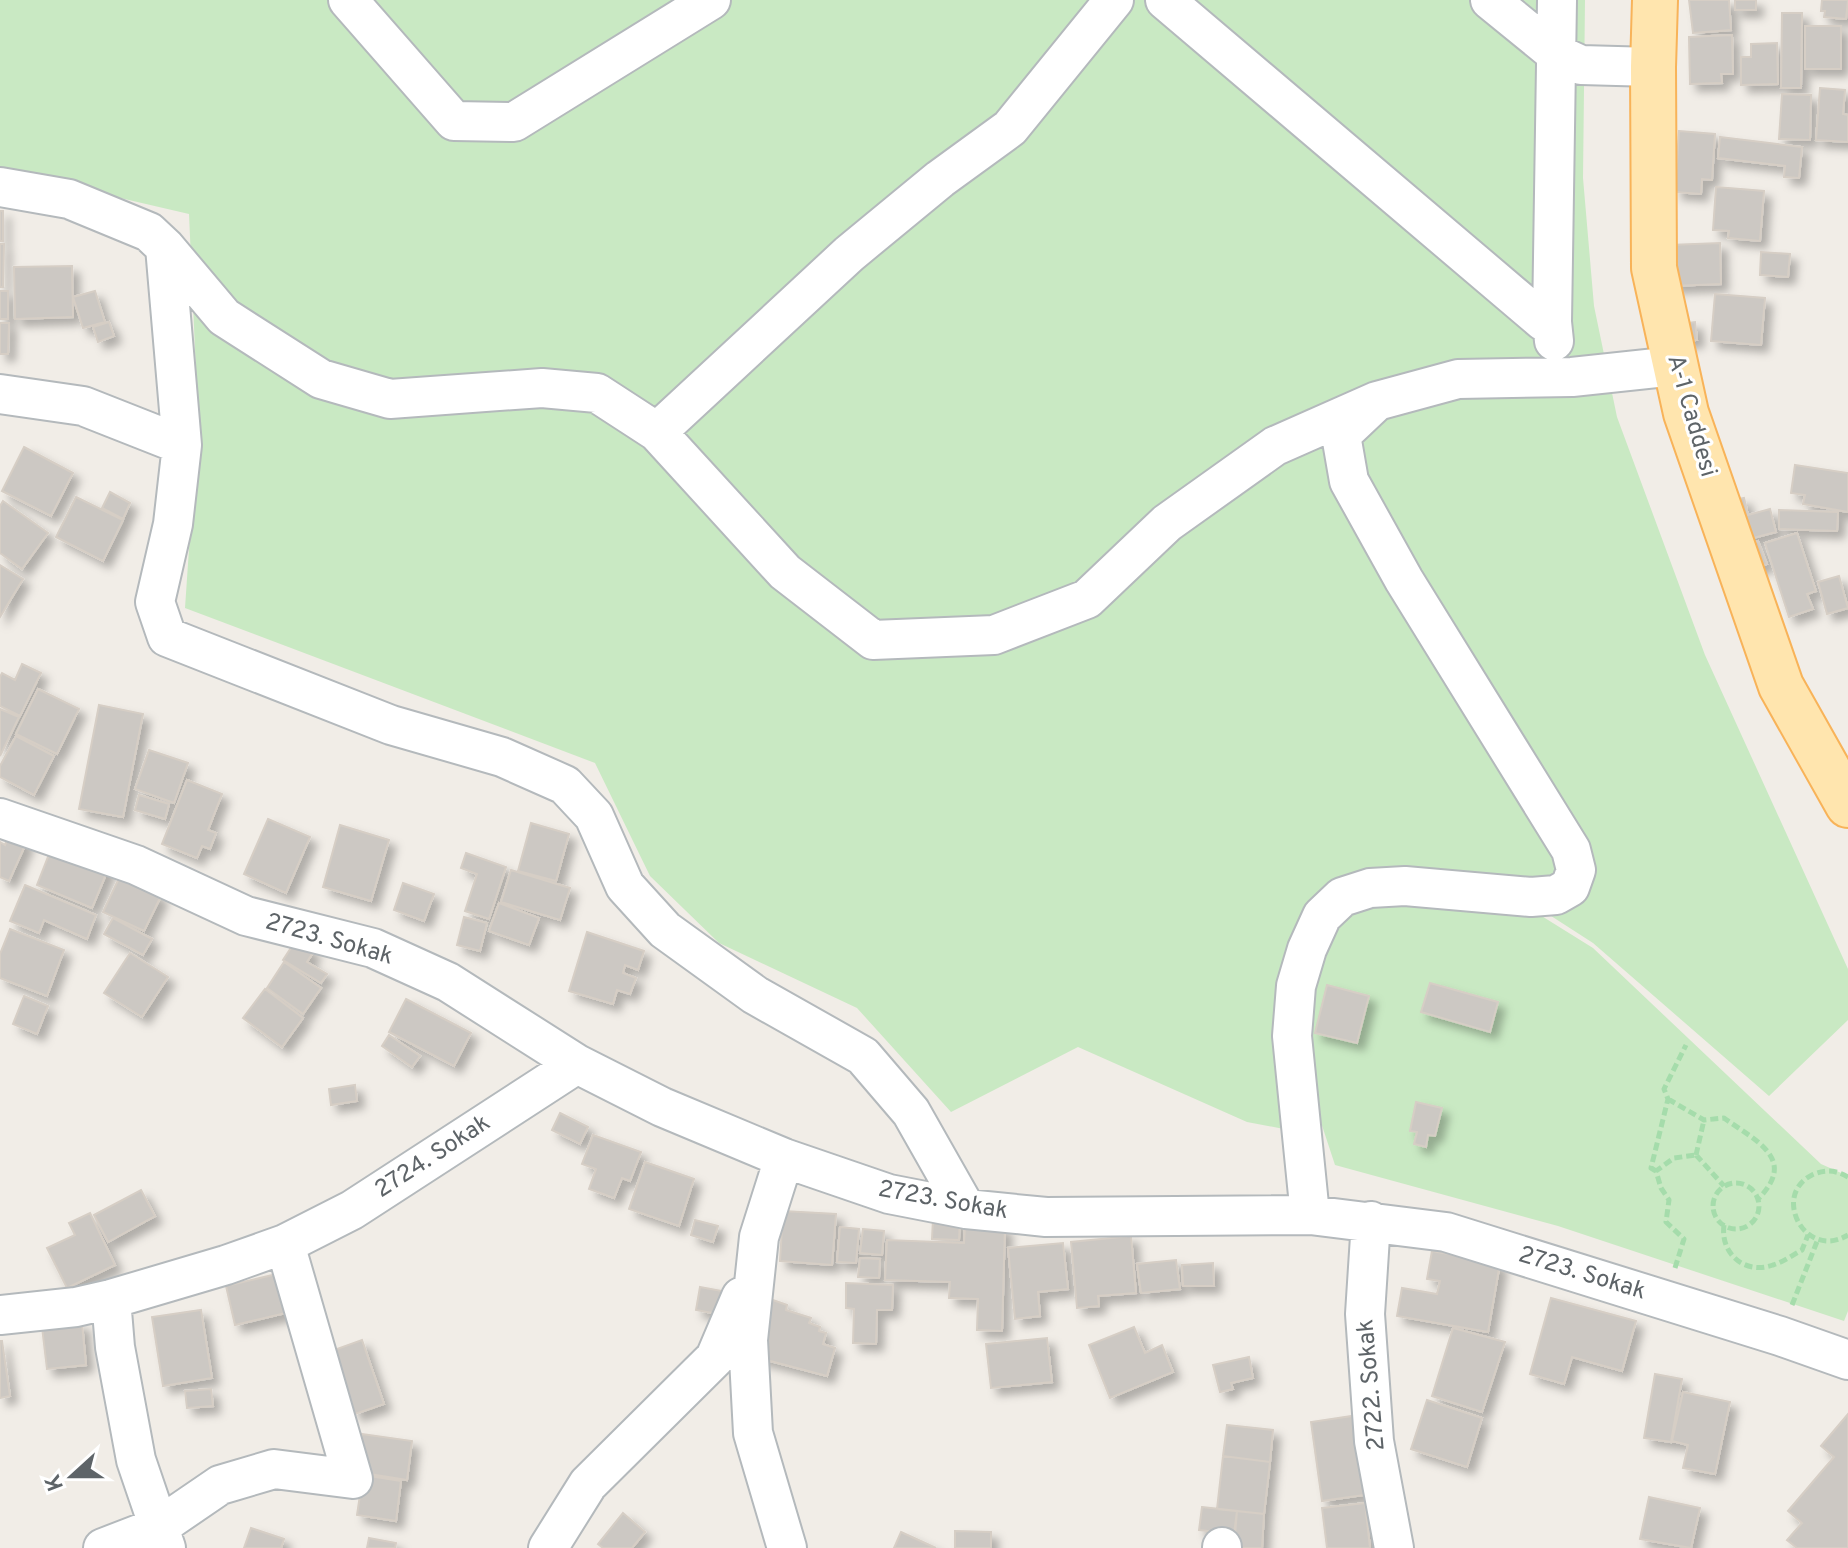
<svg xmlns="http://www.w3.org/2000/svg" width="1848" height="1548" font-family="Overpass,sans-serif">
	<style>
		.green { fill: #c9e9c3 }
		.building { fill: #ccc8c3; stroke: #d6cec5; stroke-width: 2; filter: url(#shadow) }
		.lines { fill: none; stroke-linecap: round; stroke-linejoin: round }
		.minor-casing { stroke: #b4b9bc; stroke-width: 42 }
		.major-casing { stroke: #f8b359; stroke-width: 48 }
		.path { stroke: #a5dcab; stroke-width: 5; stroke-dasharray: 8 4; stroke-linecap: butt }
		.minor { stroke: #fff; stroke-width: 38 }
		.major { stroke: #ffe5ae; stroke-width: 44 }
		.labels { text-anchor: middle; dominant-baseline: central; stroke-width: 6; stroke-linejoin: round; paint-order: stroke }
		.street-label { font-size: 24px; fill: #5e6468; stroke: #fff }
	</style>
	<defs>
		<filter id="shadow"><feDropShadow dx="7" dy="7" stdDeviation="4" flood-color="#0004"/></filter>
	</defs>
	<rect width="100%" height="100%" fill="#f1ede7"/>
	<path class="green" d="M0,0H1585L1583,178L1594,306L1617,417L1705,655L1848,969V1020L1769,1096L1593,943L1503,885L1313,915L1284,1129L1247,1122L1078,1047L951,1112L857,1008L719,943L650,876L595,763L185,608L198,417L189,214L0,170Z
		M1355,897L1532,910L1593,948L1821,1164L1848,1176V1311L1844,1321L1558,1226L1335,1165L1310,1089L1313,963Z"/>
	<path class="building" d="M1689,0H1729L1731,30L1693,33Z
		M1735,0H1756V10H1735Z
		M1822,0H1848L1846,19L1824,17L1825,11H1821Z
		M1782,13H1802L1801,88H1781Z
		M1805,26H1841V69H1805Z
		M1732,35L1733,74H1721L1722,83L1690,84L1689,37Z
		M1777,43L1778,84L1741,85V57H1751V44Z
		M1820,88L1845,90L1843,114L1848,115V142L1816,140Z
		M1782,94L1811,95L1810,140L1779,139Z
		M1679,131L1715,134L1712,180L1702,179L1701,194L1675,192Z
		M1720,137L1802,147L1799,178L1784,177L1785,166L1718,158Z
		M1716,187L1764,191L1760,241L1728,238L1729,231L1713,230Z
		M0,211H3V241H0Z
		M1720,243L1721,284L1671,286L1669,245Z
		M0,244H4L3,287H0Z
		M1761,252L1790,254L1788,277L1760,275Z
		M72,266L73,317L15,319L14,267Z
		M0,291H8V319H0Z
		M95,291L105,322L83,328L73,297Z
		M1715,294L1765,298L1761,345L1711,341Z
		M109,322L114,336L98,342L93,327Z
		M1695,322L1697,340L1681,342L1679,324Z
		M0,323H9L8,354H0Z
		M24,447L73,473L51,516L2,491Z
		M1795,465L1848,473V512L1803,504L1805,495L1791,493Z
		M110,492L130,503L123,519L102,508Z
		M76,497L123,520L103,561L56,537Z
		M1744,498L1748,515L1770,509L1776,532L1738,542L1729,501Z
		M3,501L48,533L22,569L0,553V506Z
		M1779,510L1838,512L1837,531L1779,529Z
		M1797,533L1816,591L1807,594L1813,609L1789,617L1765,543Z
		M1758,541L1767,564L1751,570L1742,547Z
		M0,565L23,579L0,617Z
		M1839,576L1848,608L1827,614L1818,582Z
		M22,664L41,673L20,716L0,706V677L2,673L15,680Z
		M38,689L79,709L57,754L16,734Z
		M99,705L143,714L123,817L79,809Z
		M0,709L19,717L0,756Z
		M16,736L54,756L34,795L0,777V766Z
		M149,750L188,763L174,803L135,789Z
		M187,780L222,794L208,830L216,833L210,849L202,846L197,858L162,844Z
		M139,795L169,804L165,819L135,810Z
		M268,819L310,837L286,893L244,874Z
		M531,823L569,834L556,881L518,871Z
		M340,825L389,840L371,901L323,887Z
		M10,833L27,841L9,881L0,877V842L5,845Z
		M53,844L109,867L92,908L37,885Z
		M466,853L506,867L489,919L465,911L477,874L461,868Z
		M511,870L570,888L560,920L501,902Z
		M120,876L161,896L144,931L103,912Z
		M403,883L434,894L424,921L394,910Z
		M25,885L96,915L87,939L44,920L39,933L10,921Z
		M499,903L539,918L529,945L489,931Z
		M464,917L487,923L480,951L457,945Z
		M113,918L152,939L143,955L104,934Z
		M10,929L64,950L47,996L0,978V954Z
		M587,932L644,951L638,970L625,965L623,973L636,978L630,994L617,990L613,1004L569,991Z
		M296,940L314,951L307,962L327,974L321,983L283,960Z
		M130,953L168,977L142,1017L104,993Z
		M284,962L321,988L303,1014L267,988Z
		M1430,983L1498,1002L1490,1032L1421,1012Z
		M1327,985L1369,996L1357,1043L1315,1033Z
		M265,989L303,1018L282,1047L243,1018Z
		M24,996L48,1006L37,1034L13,1024Z
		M406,999L471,1033L454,1066L389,1032Z
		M389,1035L420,1056L412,1067L382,1046Z
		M355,1085L357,1101L331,1105L329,1089Z
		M1416,1102L1442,1108L1435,1136L1428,1135L1426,1147L1414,1144L1417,1132L1410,1131Z
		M560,1113L588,1127L580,1144L552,1130Z
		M593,1135L641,1152L630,1181L622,1178L614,1198L589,1189L596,1169L582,1164Z
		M645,1162L694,1179L679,1226L629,1209Z
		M141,1190L155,1216L108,1242L94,1215Z
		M783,1211L836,1214L832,1265L780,1261Z
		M90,1213L115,1265L67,1288L47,1248L75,1235L69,1223Z
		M933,1219H960L959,1240L932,1239Z
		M695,1220L718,1226L713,1242L691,1235Z
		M965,1225L1005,1227L1002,1331L977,1330L978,1299L949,1298L950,1282L885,1280L887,1240L964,1243Z
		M840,1227L859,1229L856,1263L837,1262Z
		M863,1229L884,1231L882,1255L860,1253Z
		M1131,1236L1136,1293L1098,1296L1099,1306L1077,1308L1071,1242Z
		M1063,1243L1068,1289L1038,1292L1040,1316L1015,1319L1008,1248Z
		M1432,1251L1500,1263L1488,1332L1397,1316L1402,1288L1437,1294L1440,1281L1427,1279Z
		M860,1258L880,1259L879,1278L858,1277Z
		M1176,1260L1180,1289L1141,1293L1137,1264Z
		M1213,1263L1214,1286H1183L1182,1265Z
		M281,1273L290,1312L235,1325L226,1286Z
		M846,1283L893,1285L892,1310H877L876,1344L853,1343L854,1309L846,1308Z
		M700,1287L722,1291L718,1314L696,1310Z
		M1551,1298L1636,1321L1622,1371L1572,1357L1564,1384L1530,1374Z
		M770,1299L787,1305L786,1310L811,1318L809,1323L820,1327L819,1331L826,1333L823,1344L835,1348L827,1376L755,1357Z
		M201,1310L212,1378L163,1386L152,1317Z
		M82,1323L86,1365L47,1369L42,1327Z
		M1134,1327L1145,1353L1162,1345L1173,1372L1110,1398L1089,1345Z
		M1453,1328L1505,1342L1482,1412L1432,1396Z
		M1047,1338L1052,1382L991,1388L986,1344Z
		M362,1340L384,1404L355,1414L334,1350Z
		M0,1341H2L10,1396L0,1398Z
		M1249,1357L1253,1378L1231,1383L1233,1389L1220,1392L1213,1365Z
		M1655,1374L1682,1379L1671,1442L1644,1438Z
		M211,1389L213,1406L187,1408L185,1391Z
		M1683,1392L1730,1402L1715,1474L1683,1468L1688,1445L1672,1441Z
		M1427,1400L1482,1418L1467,1467L1411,1449Z
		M1848,1414V1548H1797L1787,1540L1802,1523L1788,1511L1834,1457L1821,1446Z
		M1352,1416L1364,1495L1322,1501L1311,1422Z
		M1227,1425L1273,1430L1270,1462L1223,1456Z
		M362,1434L412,1441L407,1480L357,1472Z
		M1223,1456L1270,1462L1264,1514L1217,1509Z
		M363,1475L401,1481L396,1521L357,1515Z
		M1649,1497L1700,1508L1691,1548L1640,1539Z
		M1365,1503L1370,1548H1327L1322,1508Z
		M1202,1507L1237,1511L1234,1534L1199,1530Z
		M1237,1511L1264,1514L1262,1548H1234Z
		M623,1513L645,1532L632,1548H603L598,1544Z
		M251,1528L284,1539L281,1548H244Z
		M955,1531L991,1532V1548H955Z
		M901,1532L936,1548H894Z
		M369,1538L396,1543L395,1548H367Z"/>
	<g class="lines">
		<defs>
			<path id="minor" d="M348,0L454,121L514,122L711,0
				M1165,0L1543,321L1552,322
				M1490,0L1555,53L1581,65L1653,67
				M0,187L69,199L149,232L165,247L224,317L321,379L390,399L542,388L597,393L657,432L785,572L873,640L994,635L1087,599L1167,523L1275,446L1377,401
				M165,247L182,445L173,524L155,602L167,637L391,725L502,757L565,785L594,816L625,886L665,930L755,995L863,1056L911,1112L966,1209
				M1554,341L1552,322L1557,0
				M0,394L83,406L182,445
				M657,432L849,254L940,179L1010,128L1114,0
				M0,818L136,865L246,916L373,948L448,982L577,1064L662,1107L784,1158L889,1194L966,1209L1046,1217L1310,1215L1446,1232L1780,1336L1848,1360
				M784,1158L759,1237L748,1340L753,1433L787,1548
				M1310,1215L1292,1036L1296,986L1307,949L1322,916L1342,897L1370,888L1405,886L1531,897L1556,895L1570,887L1576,870L1571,850L1404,580L1349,481L1341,435L1377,401L1458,379L1572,377L1675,366
				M1371,1221L1365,1314L1374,1441L1394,1548
				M111,1299L115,1347L136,1460L166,1548
				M0,1315L76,1307L111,1299L226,1265L285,1244L352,1210L577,1064
				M103,1548L160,1526L220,1485L274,1469L353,1479L285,1244
				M548,1548L588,1484L715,1358L741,1297
				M1222,1548V1547"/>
			<path id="major" d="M1655,0L1653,67L1654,268L1686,413L1781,686L1848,805"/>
		</defs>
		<use href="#minor" class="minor-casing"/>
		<use href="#major" class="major-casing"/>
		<path class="path" d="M1668,1099L1704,1120L1724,1118C1756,1141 1798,1159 1758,1199
			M1696,1155L1724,1186
			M1696,1155L1704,1120
			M1656,1171L1651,1168L1668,1099L1664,1089L1686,1045
			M1848,1177C1836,1170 1825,1169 1812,1175C1771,1195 1805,1261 1848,1235
			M1713 1206a23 23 0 1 1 46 0a23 23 0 1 1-46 0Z
			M1724,1225C1720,1254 1745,1275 1773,1265C1783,1262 1793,1255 1802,1250L1808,1235
			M1675,1268L1684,1239L1666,1222L1669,1200L1661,1188L1656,1171L1674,1158L1696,1155
			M1792,1305L1818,1239"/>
		<use href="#minor" class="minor"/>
		<use href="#major" class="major"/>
	</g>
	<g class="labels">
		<g class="street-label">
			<text transform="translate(1691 416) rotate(74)">A-1 Caddesi</text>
			<text transform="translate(329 940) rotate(16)">2723. Sokak</text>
			<text transform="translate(433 1157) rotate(-33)">2724. Sokak</text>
			<text transform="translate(943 1201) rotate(10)">2723. Sokak</text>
			<text transform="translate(1582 1274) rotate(17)">2723. Sokak</text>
			<text transform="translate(1372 1385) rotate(-95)">2722. Sokak</text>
		</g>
	</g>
	<g transform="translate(72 1476) rotate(249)" stroke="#ffffff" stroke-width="6" paint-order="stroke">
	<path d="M0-6L14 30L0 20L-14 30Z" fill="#5e6468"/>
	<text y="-12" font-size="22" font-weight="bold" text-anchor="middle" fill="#5e6468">K</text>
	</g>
</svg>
